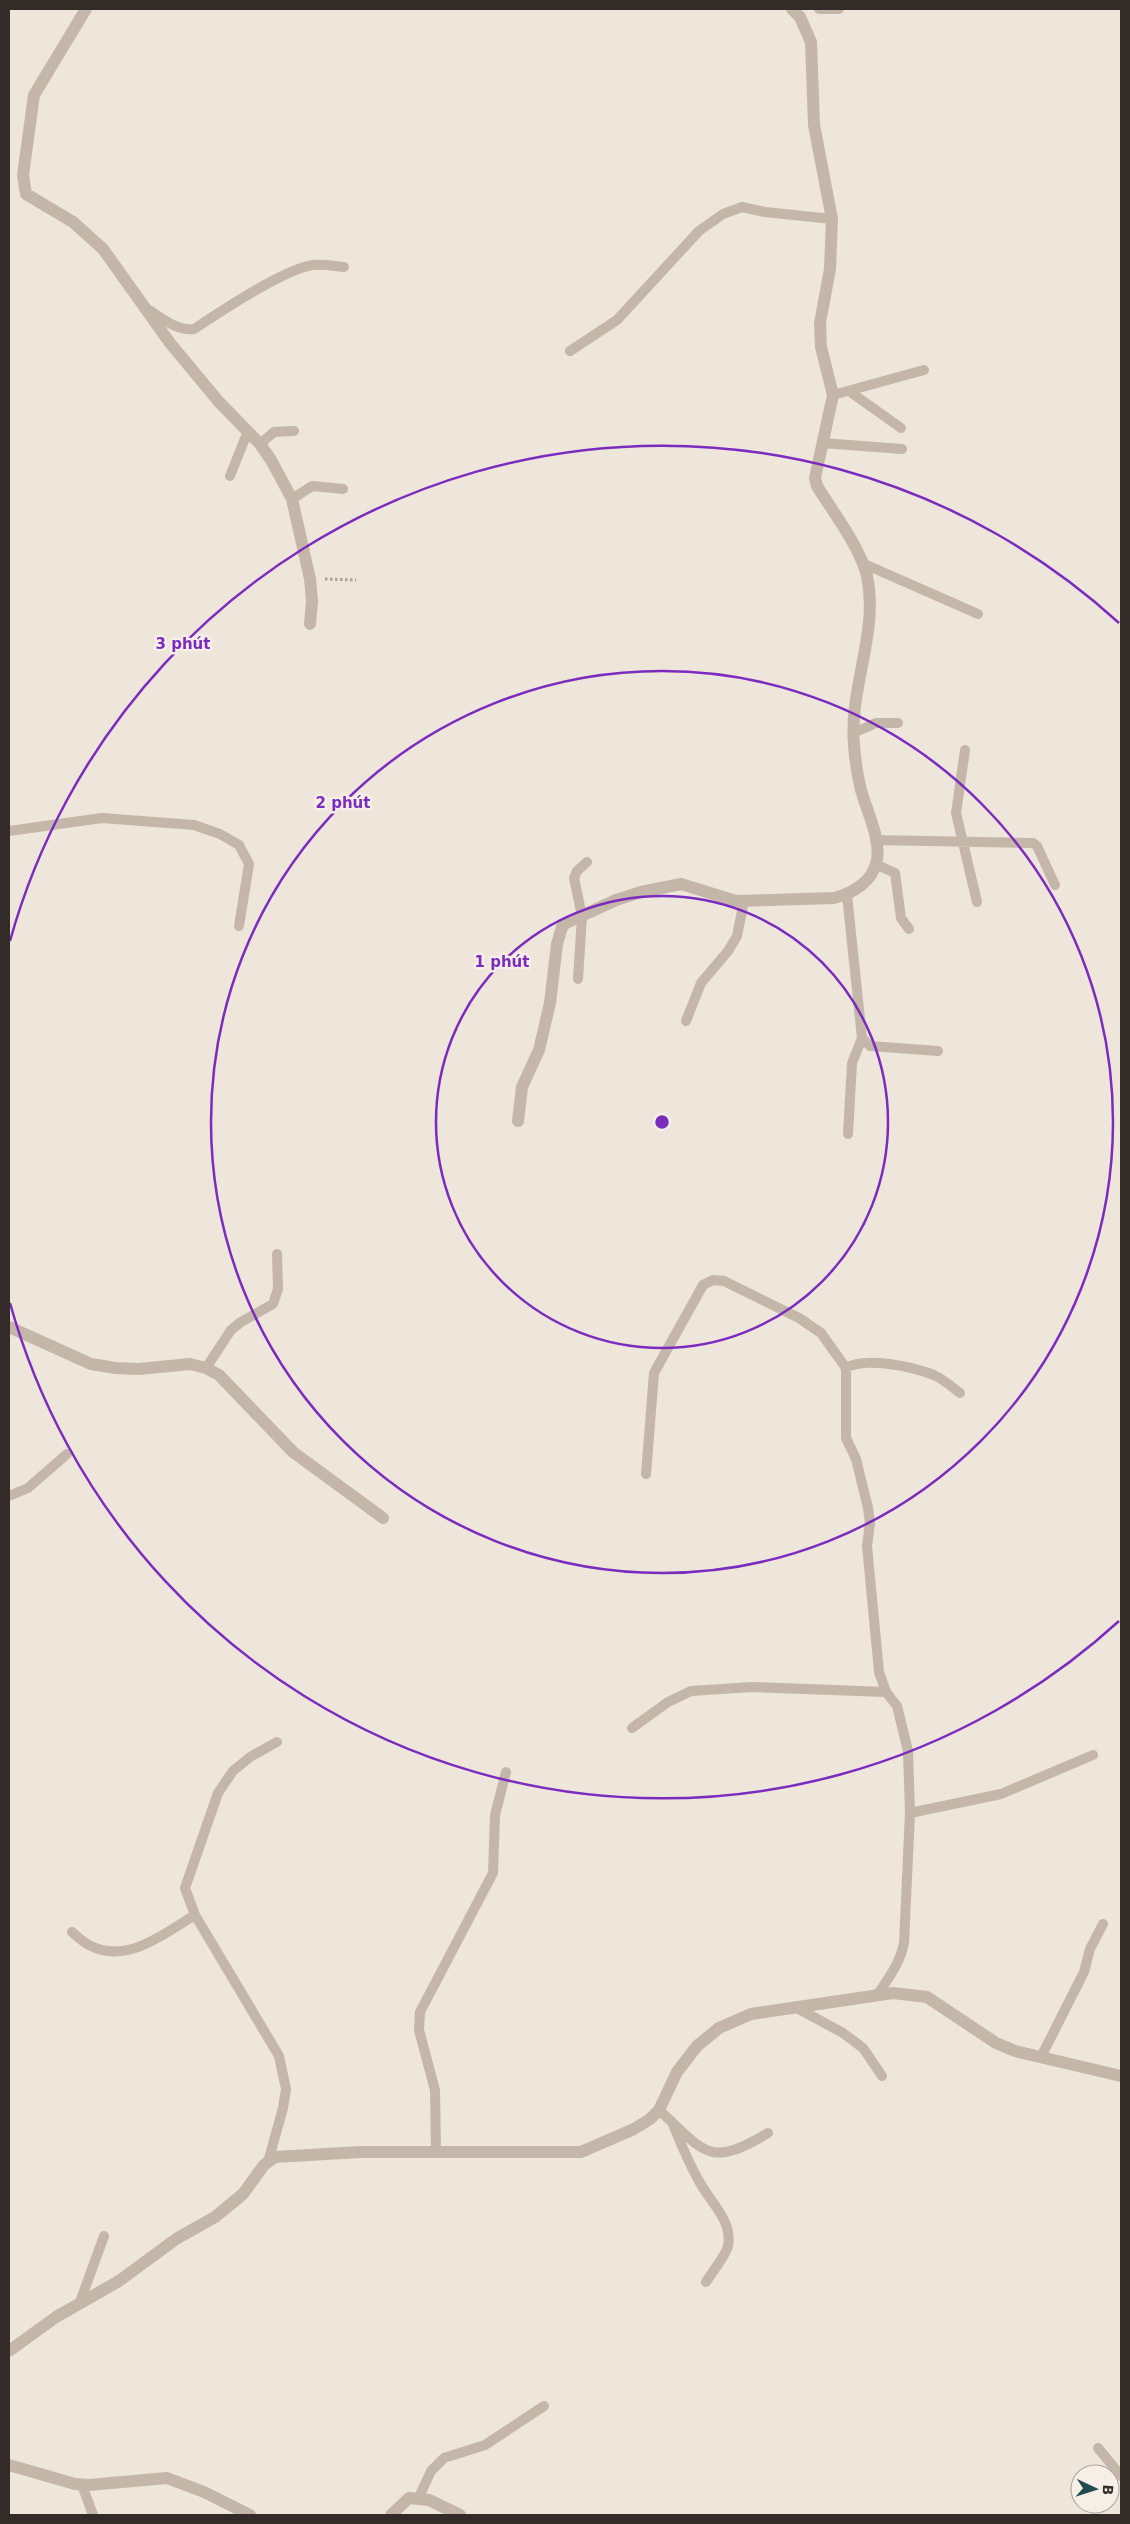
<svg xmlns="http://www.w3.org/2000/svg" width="1130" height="2524" font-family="'DejaVu Sans',sans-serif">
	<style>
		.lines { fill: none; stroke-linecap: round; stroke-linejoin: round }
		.path { stroke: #b0a093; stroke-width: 3; stroke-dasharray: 2.5 2.5; stroke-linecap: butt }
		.lane { stroke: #c4b6a9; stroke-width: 10 }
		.street { stroke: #c4b6a9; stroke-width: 12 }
		.ring { fill: none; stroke: #7b2cbf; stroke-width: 2.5 }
		.centre { fill: #7b2cbf; stroke: #f6efe7; stroke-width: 2.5 }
		.ring-label { font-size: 15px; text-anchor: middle; font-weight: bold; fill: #7b2cbf; stroke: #f6efe7; stroke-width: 5; stroke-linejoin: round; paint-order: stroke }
	</style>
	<rect width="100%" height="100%" fill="#eee5db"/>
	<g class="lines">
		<path class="path" d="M325,579L356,580"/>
		<path class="lane" d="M819,9H839
			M149,310C163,319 177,331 194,329C220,312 284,269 313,265C323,264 334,266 344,267
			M570,351L617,320L699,231L723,214L742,207L765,212L832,219
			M849,391L901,428
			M833,395L924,370
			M822,443L902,449
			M260,444L274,432L294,431
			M230,476L248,431
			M292,499L312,486L343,489
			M862,563L978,614
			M853,733L876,723H898
			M965,750L956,813L977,902
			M9,831L102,818L194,825L220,834L239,845L249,864L239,926
			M875,840L1033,843L1037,846L1055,885
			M875,864L895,873L901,918L909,929
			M847,895L862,1038L870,1046L938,1051
			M578,979L582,916L574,878L577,871L587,862
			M686,1021L701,983L728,951L737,936L744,901
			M848,1134L852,1063L862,1038
			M206,1368L231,1330L241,1322L273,1304L278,1289L277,1254
			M646,1474L654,1373L703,1285L713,1280L724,1281L799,1318L821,1333L846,1368
			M9,1496L28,1488L67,1454
			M632,1728L668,1702L691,1691L752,1687L886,1692
			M910,1813L1001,1794L1093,1755
			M72,1932C78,1937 84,1943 91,1946C128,1964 165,1933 195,1915
			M877,1995C889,1978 900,1963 904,1943L910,1813L908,1751L897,1706L886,1692L879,1672L867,1546L870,1523L868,1508L856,1459L846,1438V1368C865,1356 913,1367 934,1375C943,1379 952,1387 960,1393
			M797,2008L843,2033L863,2048L882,2076
			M1041,2057L1084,1972L1090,1949L1103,1924
			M659,2110C705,2152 708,2169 768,2133
			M672,2122C680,2142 688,2162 699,2181C709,2201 733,2220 728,2246C725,2257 712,2272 706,2282
			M436,2152L435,2090L419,2030L420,2012L493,1873L495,1815L506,1772
			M268,2162L283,2108L286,2089L279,2056L195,1915L185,1888L218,1793L233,1771L250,1757L277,1742
			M80,2302L104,2236
			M1098,2448L1121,2476
			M82,2485L93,2515
			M419,2497L431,2471L444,2458L485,2445L544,2406"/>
		<path class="street" d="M86,9L34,95L23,175L26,194L73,222L103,249L170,343L219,402L260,444L271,460L292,499L310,579L312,601L310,624
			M518,1121L522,1087L539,1050L550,1003L557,944L562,927L566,923L616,900L641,892L681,884L736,901L834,898C854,893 873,881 877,860C881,837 865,808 860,786C857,773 855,758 854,745C849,687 879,633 867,576C860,547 833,512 817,486L815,478L833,395L821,347L820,323L830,269L832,219L814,125L811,42L800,17L792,9
			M9,1327L91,1364L115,1368L139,1369L190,1364L206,1368L219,1375L293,1452L383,1518
			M9,2351L56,2317L119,2281L176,2239L215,2217L243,2194L264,2165L275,2157L360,2152H581L634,2129L650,2119L659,2110L677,2072L697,2046L719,2028L751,2014L893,1993L927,1997L996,2043L1015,2051L1121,2076
			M9,2465L75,2484L89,2485L167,2478L204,2492L250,2515
			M391,2515L409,2498L429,2500L460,2515"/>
	</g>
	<g class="ring">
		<circle cx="662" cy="1122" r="226"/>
		<circle cx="662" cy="1122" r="451"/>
		<path d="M1119 1621A677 677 0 0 1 10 1303M10 941A677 677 0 0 1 1119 623"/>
	</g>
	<circle cx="662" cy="1122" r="8" class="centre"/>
	<g class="ring-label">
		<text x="183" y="649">3 phút</text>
		<text x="343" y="808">2 phút</text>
		<text x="502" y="967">1 phút</text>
	</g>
	<rect width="1130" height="2524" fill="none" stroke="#322b28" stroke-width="20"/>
	<g transform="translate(1095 2489) rotate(94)"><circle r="24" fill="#f6efe7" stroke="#a8a19b"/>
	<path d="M0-4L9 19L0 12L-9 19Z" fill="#234b4e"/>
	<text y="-8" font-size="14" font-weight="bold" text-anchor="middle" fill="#322b28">B</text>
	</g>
</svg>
